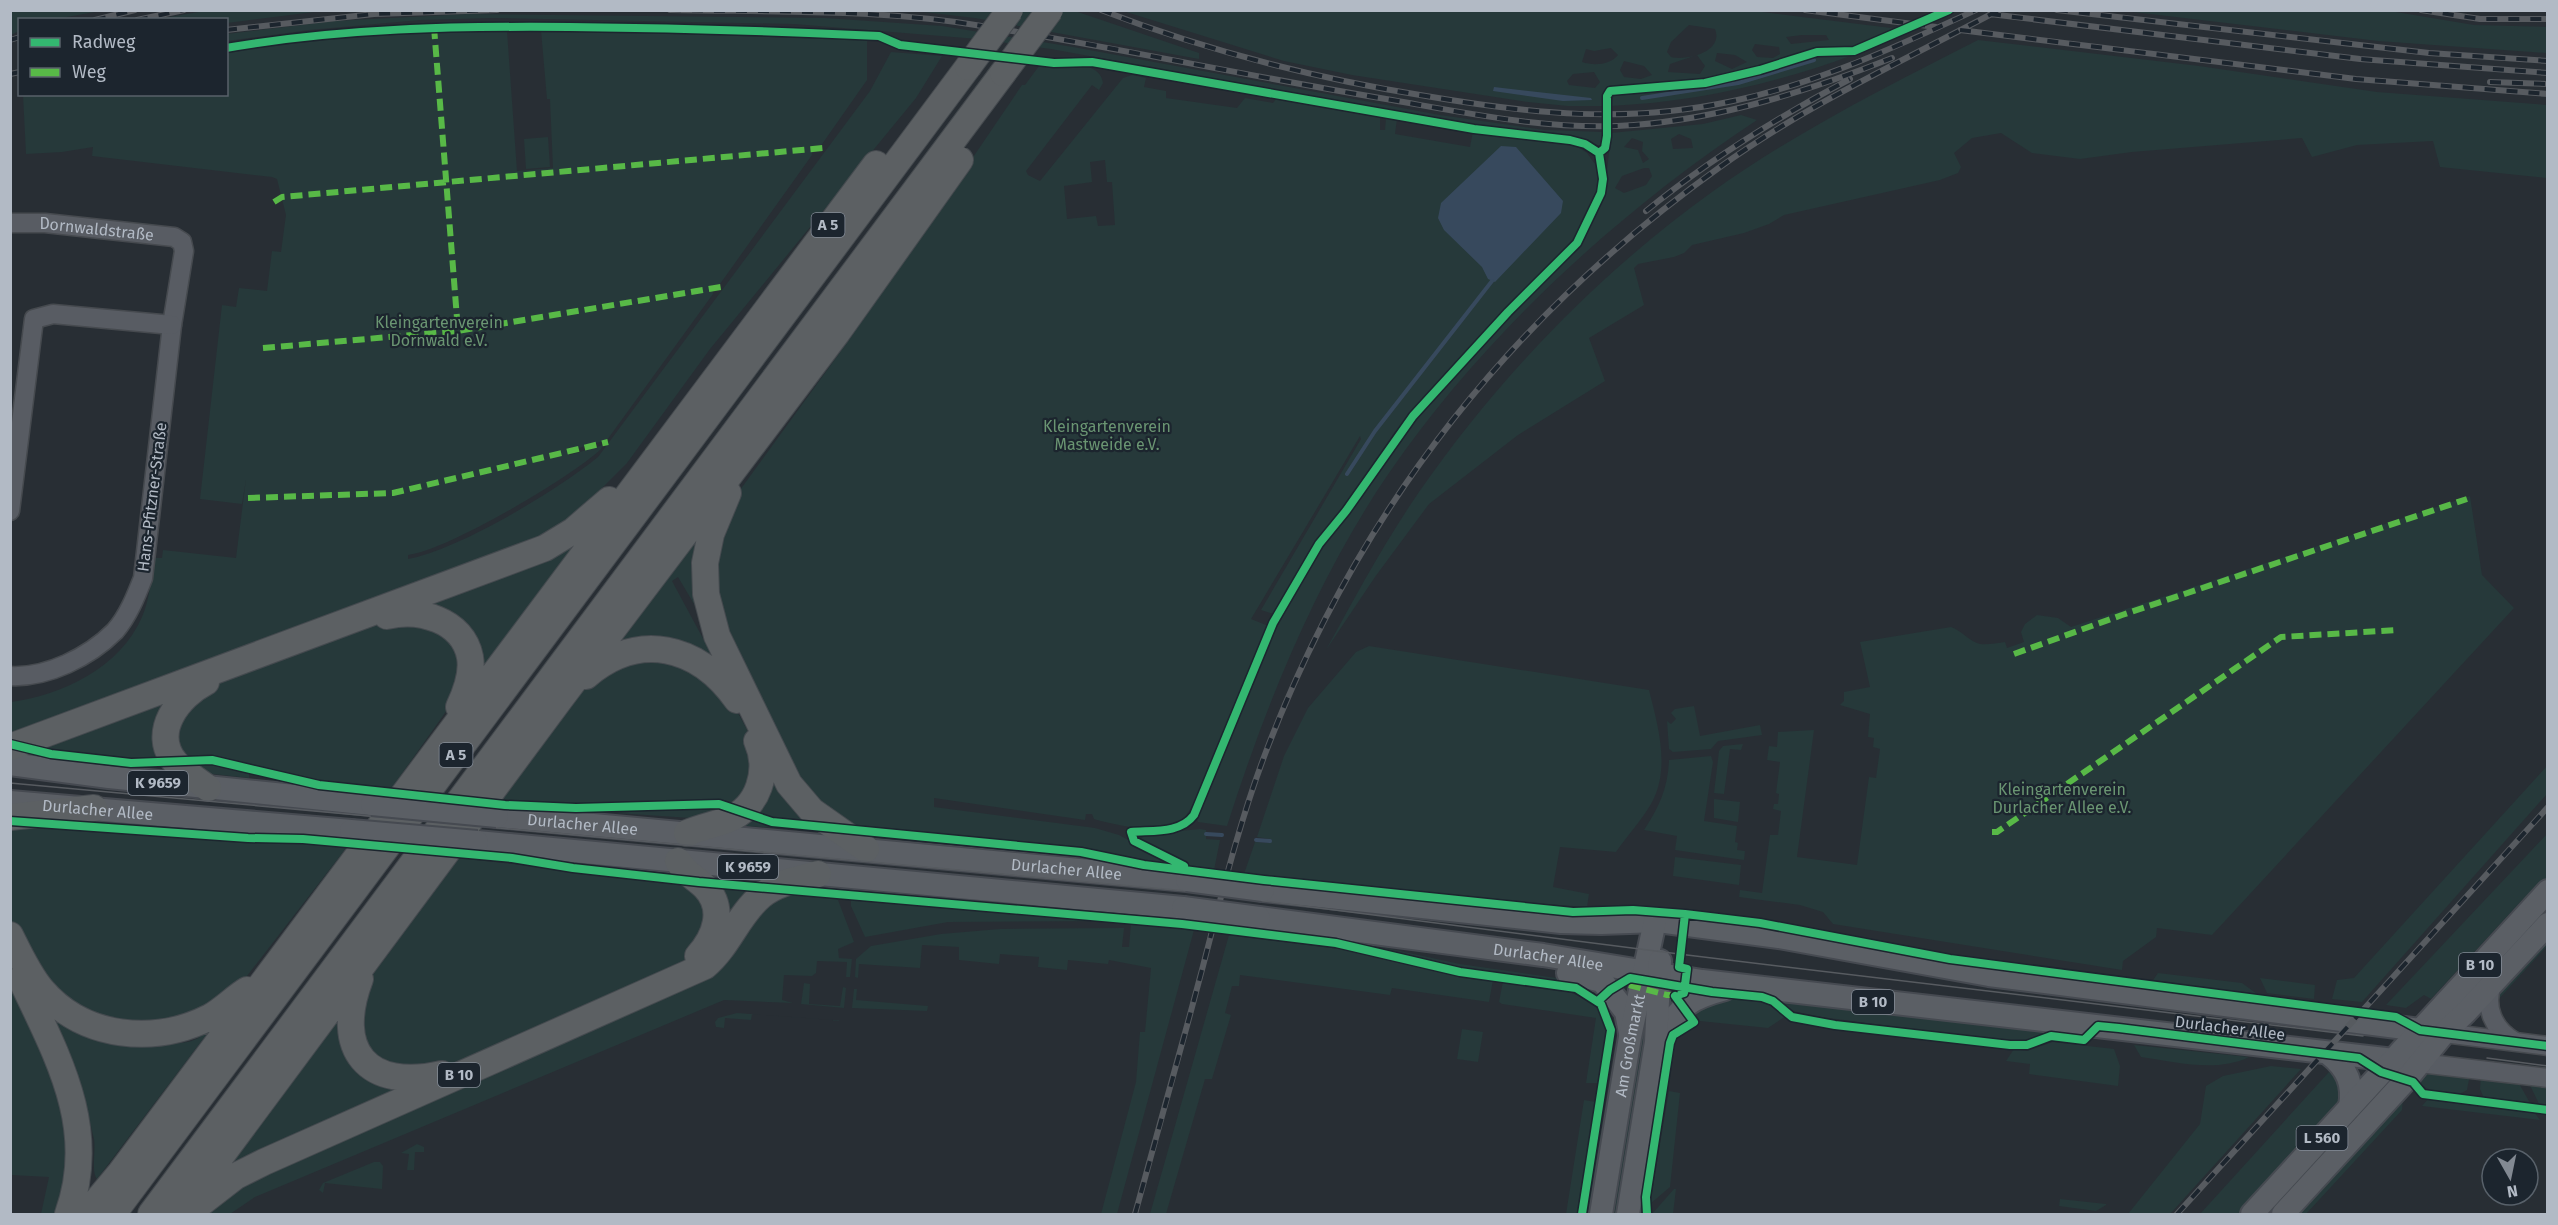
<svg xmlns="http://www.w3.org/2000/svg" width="2558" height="1225" font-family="'Fira Sans',sans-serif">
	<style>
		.green { fill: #26393a; fill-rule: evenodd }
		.water { fill: #37495d }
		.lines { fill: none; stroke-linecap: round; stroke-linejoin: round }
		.stream { stroke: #37495d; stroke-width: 4 }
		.minor-casing { stroke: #464a4f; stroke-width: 21 }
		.major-casing { stroke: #464a51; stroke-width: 26 }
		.highway-casing { stroke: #454a4f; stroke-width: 28 }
		.minor { stroke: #585c63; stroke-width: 18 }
		.major { stroke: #5b5f65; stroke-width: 22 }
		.highway { stroke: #5c6063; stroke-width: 26 }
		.tram { stroke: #575b60; stroke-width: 1.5 }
		.rail-casing { stroke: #575b60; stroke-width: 6 }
		.rail { stroke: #1c252e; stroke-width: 4; stroke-dasharray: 11; stroke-linecap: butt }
		.major-bridge-casing { stroke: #464a51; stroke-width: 26; stroke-linecap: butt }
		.highway-bridge-casing { stroke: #454a4f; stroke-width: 28; stroke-linecap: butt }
		.major-bridge { stroke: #5b5f65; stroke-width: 22 }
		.highway-bridge { stroke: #5c6063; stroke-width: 26 }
		.quiet { stroke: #58b947; stroke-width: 6; stroke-dasharray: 12 6; stroke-linecap: butt }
		.cycleway-casing { stroke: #1c252e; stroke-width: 11 }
		.cycleway { stroke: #33b770; stroke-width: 8 }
		.labels { text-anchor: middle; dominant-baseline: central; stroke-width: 4.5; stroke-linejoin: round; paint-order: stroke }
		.shield { fill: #1c252e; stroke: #858d98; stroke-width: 1.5 }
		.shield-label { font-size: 15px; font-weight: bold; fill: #b2bac5 }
		.street-label { font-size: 16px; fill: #b2bac5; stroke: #1c252e }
		.park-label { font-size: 16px; fill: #6a9572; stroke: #1c252e }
	</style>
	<rect width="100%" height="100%" fill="#282e34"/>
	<path class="green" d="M210,10H322V11L227,23L226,20L158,19Z
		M1747,10L1899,29L1855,48L1824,47L1759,68L1705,80L1645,87H1609L1604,94V106H1568L1528,102L1352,75L1284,61L1123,11ZM1689,25L1715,29C1724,52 1687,61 1671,57L1667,52L1671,42ZM1802,35H1826L1829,40L1791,44L1786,37ZM1755,44L1779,47L1780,54L1773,58L1757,57L1752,50ZM1611,48L1618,55C1610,65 1594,66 1582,62L1586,49L1594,51ZM1717,53L1735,55L1747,62L1732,69L1715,61ZM1697,55L1705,66L1700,74L1668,72L1670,64ZM1624,61L1644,66L1652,75L1641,79L1624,77L1620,70ZM1594,72L1600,82L1595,88L1569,85L1567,81L1573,74Z
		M2384,10L2474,25L2547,27V53L2378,41L2125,11Z
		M10,11L11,10L100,11L56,19L20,20L19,31L11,35Z
		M915,11H1075L1199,53V59L975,18Z
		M467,14L825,18L942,26L1073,47L1440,115L1545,130L1603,132L1600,145H1597L1576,138L1504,130L1395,112L1051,49L978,39L794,24L492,18L420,20L309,30L227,41V34L334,21Z
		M541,30L867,40V80L820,147L811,148L812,155L720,284L712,286L713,294L607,440L568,451L570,455L603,445L601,449C572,477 446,551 408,555V559C458,550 558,490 598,457L870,91L891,52L942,56L916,98L710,349L627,463L575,515L541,538L11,735V702C62,695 120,668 142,617C150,599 151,576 155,558H162L163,550L236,558L246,479L242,504L200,499L222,305L236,307L239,288L267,291L272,251L281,252L286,215L277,179L272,177L92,156L93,147L62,152L26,154L23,95L226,94L227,52C316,36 415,29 507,31L517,171L553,168L550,99H547Z
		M1978,40L2199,66L2377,92L2547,105V178L2440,167L2433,141L2357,145L2312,157L2302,138L2132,152L2080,159L2032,153L2001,133L1972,138L1954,153L1961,167L1958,173L1940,180L1784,215L1769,224L1744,233L1692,245L1684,253L1674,257L1638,264L1634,268L1644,305L1589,338L1605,381L1518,435L1429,504L1375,577L1326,650C1355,597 1384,543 1419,492C1498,378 1598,274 1712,192C1794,133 1888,86 1978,40Z
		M1830,53L1853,55C1774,84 1695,102 1610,106L1614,95L1706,86Z
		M1039,66C1058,68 1099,57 1103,83L1099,90L1092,85L1026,171L1028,175L1040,181L1123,78L1132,75L1146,78L1144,87L1166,91V98L1237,108L1245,98L1273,103L1277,98L1380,117V130H1385L1386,118L1397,119L1395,134L1470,147L1473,131L1573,144L1587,153L1597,167L1599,177L1596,193L1580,235L1499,316L1394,433L1343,511L1321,535L1274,614L1261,610L1361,439L1360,436L1251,619L1266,625V629C1254,658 1198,813 1180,822C1158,834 1118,826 1094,819L1092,814H1086L1085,820L934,798V807L1095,828L1119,835L1178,866L1064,848L848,827L810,800L735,660L712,573L729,511L740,490L849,340L1022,85H1025ZM1105,160L1107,182H1112L1115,225L1098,226L1096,216L1067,219L1064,186L1092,182L1090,162Z
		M1741,115L1757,120C1618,212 1484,335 1389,473C1316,580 1266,704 1227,826L1198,822L1197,819L1261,657L1314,558L1427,404L1507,316L1581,244L1605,191L1611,133L1703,124ZM1679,134L1691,139L1693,148L1673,149L1671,139ZM1632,138L1643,142L1642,151L1649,159L1643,163L1638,150L1624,147ZM1644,168H1649L1652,176L1646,185L1624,193L1615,188L1622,176Z
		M548,137L550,167L526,169L524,139Z
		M2470,496L2482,575L2514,608L2212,935L2157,928L2156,937L2123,961L2122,970L1833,924L1823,912L1800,905L1739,897L1740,890L1762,893L1770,835H1778L1781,811L1773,809L1774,804H1778L1779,794L1776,793L1780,762L1767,760L1769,746L1777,747L1778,732L1814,730L1797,857L1857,865L1869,777L1876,778L1880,749L1873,747L1874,738L1868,737L1870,714L1840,705L1844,701V692L1870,687L1860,642L1951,627C1962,631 1970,642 1980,644C1988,645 1997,643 2005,642L2007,648L2024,642L2021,632L2025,624L2037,615L2058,618L2071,627Z
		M698,530L697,609L678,577L672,581L713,657L617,645Z
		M578,541L485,671L430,601Z
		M398,621L413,622L446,635L462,660L452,703L391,789L319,781L204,756L181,758L175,725L213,684L370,624Z
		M1369,646L1649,690C1658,726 1671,769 1651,804C1641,821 1627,836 1616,852L1560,847L1553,887L1589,894L1587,907L1474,899L1244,874L1255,842L1270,843V839L1257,837L1284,756L1308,708L1356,652Z
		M669,656L733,704L751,737L758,766L736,807L724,802L707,801L580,805L501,799L591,679L614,663Z
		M164,698L160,759L141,760L34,747Z
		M1694,706L1700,736L1760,725L1762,735L1718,741L1711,749L1673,752L1669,749L1667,721L1671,724L1676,719L1671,713L1675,709Z
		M1743,744L1741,750L1730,749L1724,794L1714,793L1719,751L1723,746Z
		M1711,756L1713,762L1704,821L1737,826L1735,842L1738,843L1737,850L1745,851L1744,860L1675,850L1677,836L1644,830C1659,807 1668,788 1669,760Z
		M191,764L212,765L249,774V778L204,773Z
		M2547,766V794L2362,1002L2332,999L2337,980L2354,978Z
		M772,779L811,821L774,819L752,814Z
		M1714,799L1740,802L1738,822L1714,818Z
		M708,807L727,813L691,818L616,813Z
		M746,819C765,825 806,822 818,831L747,826L744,825Z
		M33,825L347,847L240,985L178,1022L123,1026L63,1000L11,926L10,826Z
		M1200,829L1206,830V839L1220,840L1214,870L1189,866L1184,861L1144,843L1140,839L1149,834Z
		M2547,834V878L2523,899L2431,999L2424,995L2406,1008L2386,1005Z
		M1675,857L1741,865L1739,885L1673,876Z
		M459,858L692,884L710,911L687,959L675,966L444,1068L399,1070L361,1047L366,984Z
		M721,887L758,891L731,917L730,906Z
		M778,893L833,897L838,900L854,942L838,949L839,958L852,959L850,977H846L847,962L817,961L816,973L812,976L784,975L782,1000L793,1003L724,1000L255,1197L230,1214H198L222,1193L700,973Z
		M856,898L1119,920V921L948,922L865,937L851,906V900Z
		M1131,923L1194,930L1117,1214H1101L1136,1082L1140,1032H1145L1151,968L1109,960L1108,964L1068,960L1067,970L1038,967L1039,957L1000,954L999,964L959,960V947L922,945L920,968L859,964L858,978L855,977L856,959L871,946L941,934L1000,929L1124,928L1122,947H1129Z
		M2547,933V946L2495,1003L2497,994Z
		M1229,935L1365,952L1458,976L1493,980L1489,1002L1392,988L1390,995L1240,975L1239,986H1232L1225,1013L1231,1015L1212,1079H1205L1166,1214H1150Z
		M1372,945L1460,964L1577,981L1582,985L1468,969Z
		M10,971L33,1020L74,1142L60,1214H41L49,1177L11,1175Z
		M2158,973L2242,983L2257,994L2255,996L2151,983Z
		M2260,978L2315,985L2314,999L2267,993Z
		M1503,981C1575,992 1627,989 1601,1083H1586L1596,1018L1502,1004L1499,1002Z
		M804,983L810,984L809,1004L840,1006L843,987L846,988L844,1008L801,1004Z
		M854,989H857L856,1000L928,1006L927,1011L852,1008Z
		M1648,995L1651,996L1617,1214H1614Z
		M1719,996L1763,1001L1786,1016L1768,1028L1700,1021L1691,1008Z
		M1774,999L2047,1030L2048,1032L2027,1040L2012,1042L1821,1017L1788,1010Z
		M737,1013L846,1021L752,1014L751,1020L725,1018L724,1028L716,1027L715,1022L718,1018Z
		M52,1014C86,1044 127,1051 171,1044C178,1043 188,1043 194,1040C200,1038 204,1032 210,1030L97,1179C91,1172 96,1150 94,1139C85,1096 67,1055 52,1014Z
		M338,1016L342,1046L402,1090L214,1177Z
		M1462,1029L1483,1032L1478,1062L1457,1059Z
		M2053,1042L2114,1049L2120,1066L2118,1086L2029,1074L2030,1064L2006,1061L2014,1049L2027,1051Z
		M2134,1045L2249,1057C2216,1073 2176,1062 2141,1057Z
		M2271,1066L2301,1069L2170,1214H2128L2200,1124L2206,1086L2223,1076Z
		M2329,1072C2341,1082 2340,1092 2340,1107L2244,1214H2200Z
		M2432,1072L2470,1074L2467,1090C2452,1101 2428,1090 2414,1081Z
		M2481,1075L2517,1080L2530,1103L2484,1098L2480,1089Z
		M2528,1081L2547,1084V1105L2539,1104Z
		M1669,1091L1680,1093L1670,1187L1650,1204Z
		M2403,1098L2402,1110L2306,1214H2291Z
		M2428,1099L2534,1112L2540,1120L2422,1106Z
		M1584,1100L1596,1102L1597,1109L1579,1214H1566Z
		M1605,1111L1591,1207L1589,1214H1586Z
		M417,1144L424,1147V1152H415L414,1170H407L409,1154L401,1153Z
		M374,1162H380L383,1166L382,1189L325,1183L323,1193L319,1190L323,1183Z
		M1674,1189H1676L1673,1214H1652Z
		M2060,1199L2106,1204V1205L2096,1211L2059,1206Z"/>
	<path class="water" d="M1494,87L1591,98L1592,100L1563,101L1493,91Z
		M1501,146L1516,147L1563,201L1561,213L1495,282L1488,279L1482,267L1444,230L1438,218L1441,203Z"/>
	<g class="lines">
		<path class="stream" d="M1642,98L1738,83L1814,60
			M1347,474L1375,431L1492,281
			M1206,834L1222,835
			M1256,840L1270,841"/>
		<defs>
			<g id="minor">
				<path id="s1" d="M10,223H45L174,237L182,242L184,251L172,325L143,578C136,596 128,616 115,631C89,657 47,678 10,676"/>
				<path d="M10,511L34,319L53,314L172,325"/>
				<path d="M2492,984C2484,1007 2493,1029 2514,1041"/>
				<path d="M2444,1033L2548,1046"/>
				<path d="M2420,1063L2548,1078"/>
			</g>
			<g id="major">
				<path d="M10,764L109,777L372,804"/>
				<path id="s2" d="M10,802L351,831"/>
				<path id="s3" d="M497,816L1187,880"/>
				<path d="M477,842L1183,908"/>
				<path d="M1263,890L1561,922L1601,923L1658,921L1779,937L1989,975L2444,1033"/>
				<path id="s4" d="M1259,918L1543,955L1702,981L2420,1063"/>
				<path d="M1568,973L1602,981L1626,1012L1630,1033"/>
				<path d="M1657,1041C1682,1008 1683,1000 1725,989"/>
				<path d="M2329,1054C2347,1068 2354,1084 2350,1107"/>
				<path id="s5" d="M1601,1214L1630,1037L1655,921"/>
				<path d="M1628,1214L1656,1042L1660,961"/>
				<path d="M2252,1214L2548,891"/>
				<path d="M2283,1214L2406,1080L2444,1033L2466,1012L2548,924"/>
			</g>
			<path id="highway" d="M728,493L711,534L705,563L706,594L717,636L789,784L812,811L866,849
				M387,616C419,608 463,620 470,657C473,674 466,692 459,707
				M586,676C639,631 698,645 737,700
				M206,682C179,696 150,732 175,762C184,772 197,780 208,788
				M10,747L545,548L573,531L609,500
				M10,817L94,808
				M687,833C701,827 713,825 727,820C759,808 770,770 757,741
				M678,861C685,873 696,878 705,887C726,909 715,937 698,956
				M10,935C19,953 29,975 42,990C84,1039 155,1045 210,1017C224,1009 234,998 247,990
				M21,979C57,1056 99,1128 68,1214
				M360,979C333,1050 367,1091 442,1074
				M196,1207L236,1176L264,1162L705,966C729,946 738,915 761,896C776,883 799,879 818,874
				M86,1214L121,1172L876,164
				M113,1214L968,67
				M151,1214L1003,73
				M178,1214L561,698L837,333L960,160"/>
		</defs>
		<use href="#minor" class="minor-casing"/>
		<use href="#major" class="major-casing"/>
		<use href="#highway" class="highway-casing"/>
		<use href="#minor" class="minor"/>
		<use href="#major" class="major"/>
		<use href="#highway" class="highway"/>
		<path class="tram" d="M10,783L1186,891L1687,955L2363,1036
			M2487,1058L2548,1066"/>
		<defs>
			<path id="rail" d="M670,10C769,12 870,9 969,24C1111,46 1251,77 1392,100C1472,114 1552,131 1634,125C1724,118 1808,91 1892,58
				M1101,10C1207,51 1314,78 1426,96C1532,114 1627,124 1733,101C1818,83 1898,46 1976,10
				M1805,10L1936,27
				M2057,10L2429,53L2548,61
				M2421,10L2480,19H2548
				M1990,14L2360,59L2548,73
				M95,20L135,10
				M137,20L184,10
				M226,30L374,14L497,10
				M1960,30L2356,79L2548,94
				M10,40L20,37
				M10,74L20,72
				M2490,82L2548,84
				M1646,211C1710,159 1778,117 1850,79
				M1135,1214C1158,1132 1181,1049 1203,966C1222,893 1240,819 1267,749C1359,509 1511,316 1720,167C1806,105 1905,60 1999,10
				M2177,1214L2548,807"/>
		</defs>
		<use href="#rail" class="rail-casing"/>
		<use href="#rail" class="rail"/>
		<defs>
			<path id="major-bridge" d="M372,804L497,816
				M351,831L477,842
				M1187,880L1263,890
				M1183,908L1259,918"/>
			<path id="highway-bridge" d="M968,67L1010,10
				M1003,73L1050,10"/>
		</defs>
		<use href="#major-bridge" class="major-bridge-casing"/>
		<use href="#highway-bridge" class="highway-bridge-casing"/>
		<use href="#major-bridge" class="major-bridge"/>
		<use href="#highway-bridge" class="highway-bridge"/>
		<path class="quiet" d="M434,27L458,331
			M274,202L282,197L823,148
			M263,348L458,331L721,287
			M248,498L393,493L608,442
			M2014,654L2122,615L2467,499
			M1992,832H1997L2281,637L2398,630
			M1629,985L1667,995H1678"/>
		<defs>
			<path id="cycleway" d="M226,48C341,28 455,26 570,27C673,28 776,31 879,36L900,45L1054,63L1092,62L1474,129L1570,140L1585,144L1599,153
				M1599,153L1605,148L1607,136V96L1610,91L1705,83L1760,70L1817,52L1854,51L1949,10
				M10,744L51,754L131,763L212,760L319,785L505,805L576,808L719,804L772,822L1081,852L1144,865L1264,880L1573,912L1633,910L1685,914L1760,923L1950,959L2396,1017L2420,1030L2548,1046
				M10,821L248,838L303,839L512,858L573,868L699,882L1182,924L1336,943L1460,972L1576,988L1601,1004L1611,1030L1582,1214
				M1184,866L1134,841L1131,832C1152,830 1180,834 1194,815L1273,623L1319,544L1346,511L1413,416L1508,312L1577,243L1601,193L1603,179L1599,153
				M1681,994L1684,993L1687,969L1679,967L1685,914
				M1598,1001L1610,990L1630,978L1712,992L1762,997L1773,1001L1792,1017L1835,1025L2010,1045H2027L2051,1036L2084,1040L2098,1026L2119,1028L2359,1058L2381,1072L2413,1082L2423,1094L2548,1110
				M1647,1214L1646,1197L1670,1043L1673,1035L1694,1022L1675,996"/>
		</defs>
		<use href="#cycleway" class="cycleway-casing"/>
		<use href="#cycleway" class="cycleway"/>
	</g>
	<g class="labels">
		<g class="shield">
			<rect x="811.5" y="213" width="33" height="24" rx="4.5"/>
			<rect x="439.5" y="743" width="33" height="24" rx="4.5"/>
			<rect x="128" y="771" width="60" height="24" rx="4.5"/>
			<rect x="718" y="855" width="60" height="24" rx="4.5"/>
			<rect x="2459" y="953" width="42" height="24" rx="4.5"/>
			<rect x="1852" y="990" width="42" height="24" rx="4.5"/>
			<rect x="438" y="1063" width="42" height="24" rx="4.5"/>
			<rect x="2296.5" y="1126" width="51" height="24" rx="4.5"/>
		</g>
		<g class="shield-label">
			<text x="828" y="225">A 5</text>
			<text x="456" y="755">A 5</text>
			<text x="158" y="783">K 9659</text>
			<text x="748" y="867">K 9659</text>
			<text x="2480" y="965">B 10</text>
			<text x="1873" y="1002">B 10</text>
			<text x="459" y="1075">B 10</text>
			<text x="2322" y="1138">L 560</text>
		</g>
		<g class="street-label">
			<text stroke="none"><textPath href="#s1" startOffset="87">Dornwaldstraße</textPath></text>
			<text transform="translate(152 497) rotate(-83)">Hans-Pfitzner-Straße</text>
			<text stroke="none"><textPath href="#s2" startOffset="88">Durlacher Allee</textPath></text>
			<text stroke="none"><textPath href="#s3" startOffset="86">Durlacher Allee</textPath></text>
			<text stroke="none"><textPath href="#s3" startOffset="572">Durlacher Allee</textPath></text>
			<text stroke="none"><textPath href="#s4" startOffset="292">Durlacher Allee</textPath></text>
			<text transform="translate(2230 1028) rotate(7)">Durlacher Allee</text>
			<text stroke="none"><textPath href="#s5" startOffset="171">Am Großmarkt</textPath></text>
		</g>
		<g class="park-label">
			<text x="439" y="322">Kleingartenverein<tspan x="439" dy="18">Dornwald e.V.</tspan></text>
			<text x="1107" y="426">Kleingartenverein<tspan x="1107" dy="18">Mastweide e.V.</tspan></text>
			<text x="2062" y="789">Kleingartenverein<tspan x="2062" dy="18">Durlacher Allee e.V.</tspan></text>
		</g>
	</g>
	<rect width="2558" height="1225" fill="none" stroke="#b2bac5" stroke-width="24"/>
	<rect x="18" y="18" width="210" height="78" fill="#1c252e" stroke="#58616a" stroke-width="1.5"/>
	<rect x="30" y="38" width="30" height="9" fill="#33b770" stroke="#58616a" stroke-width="1.5"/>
	<text x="72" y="48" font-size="18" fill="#b2bac5">Radweg</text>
	<rect x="30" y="68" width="30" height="9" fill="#58b947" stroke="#58616a" stroke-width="1.5"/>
	<text x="72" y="78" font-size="18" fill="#b2bac5">Weg</text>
	<g transform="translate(2510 1177) rotate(171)"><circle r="28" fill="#1c252e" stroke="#58616a" stroke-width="1.5"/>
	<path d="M0-4.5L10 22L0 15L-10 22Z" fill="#828992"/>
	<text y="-9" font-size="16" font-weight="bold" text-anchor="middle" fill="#b2bac5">N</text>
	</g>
</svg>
